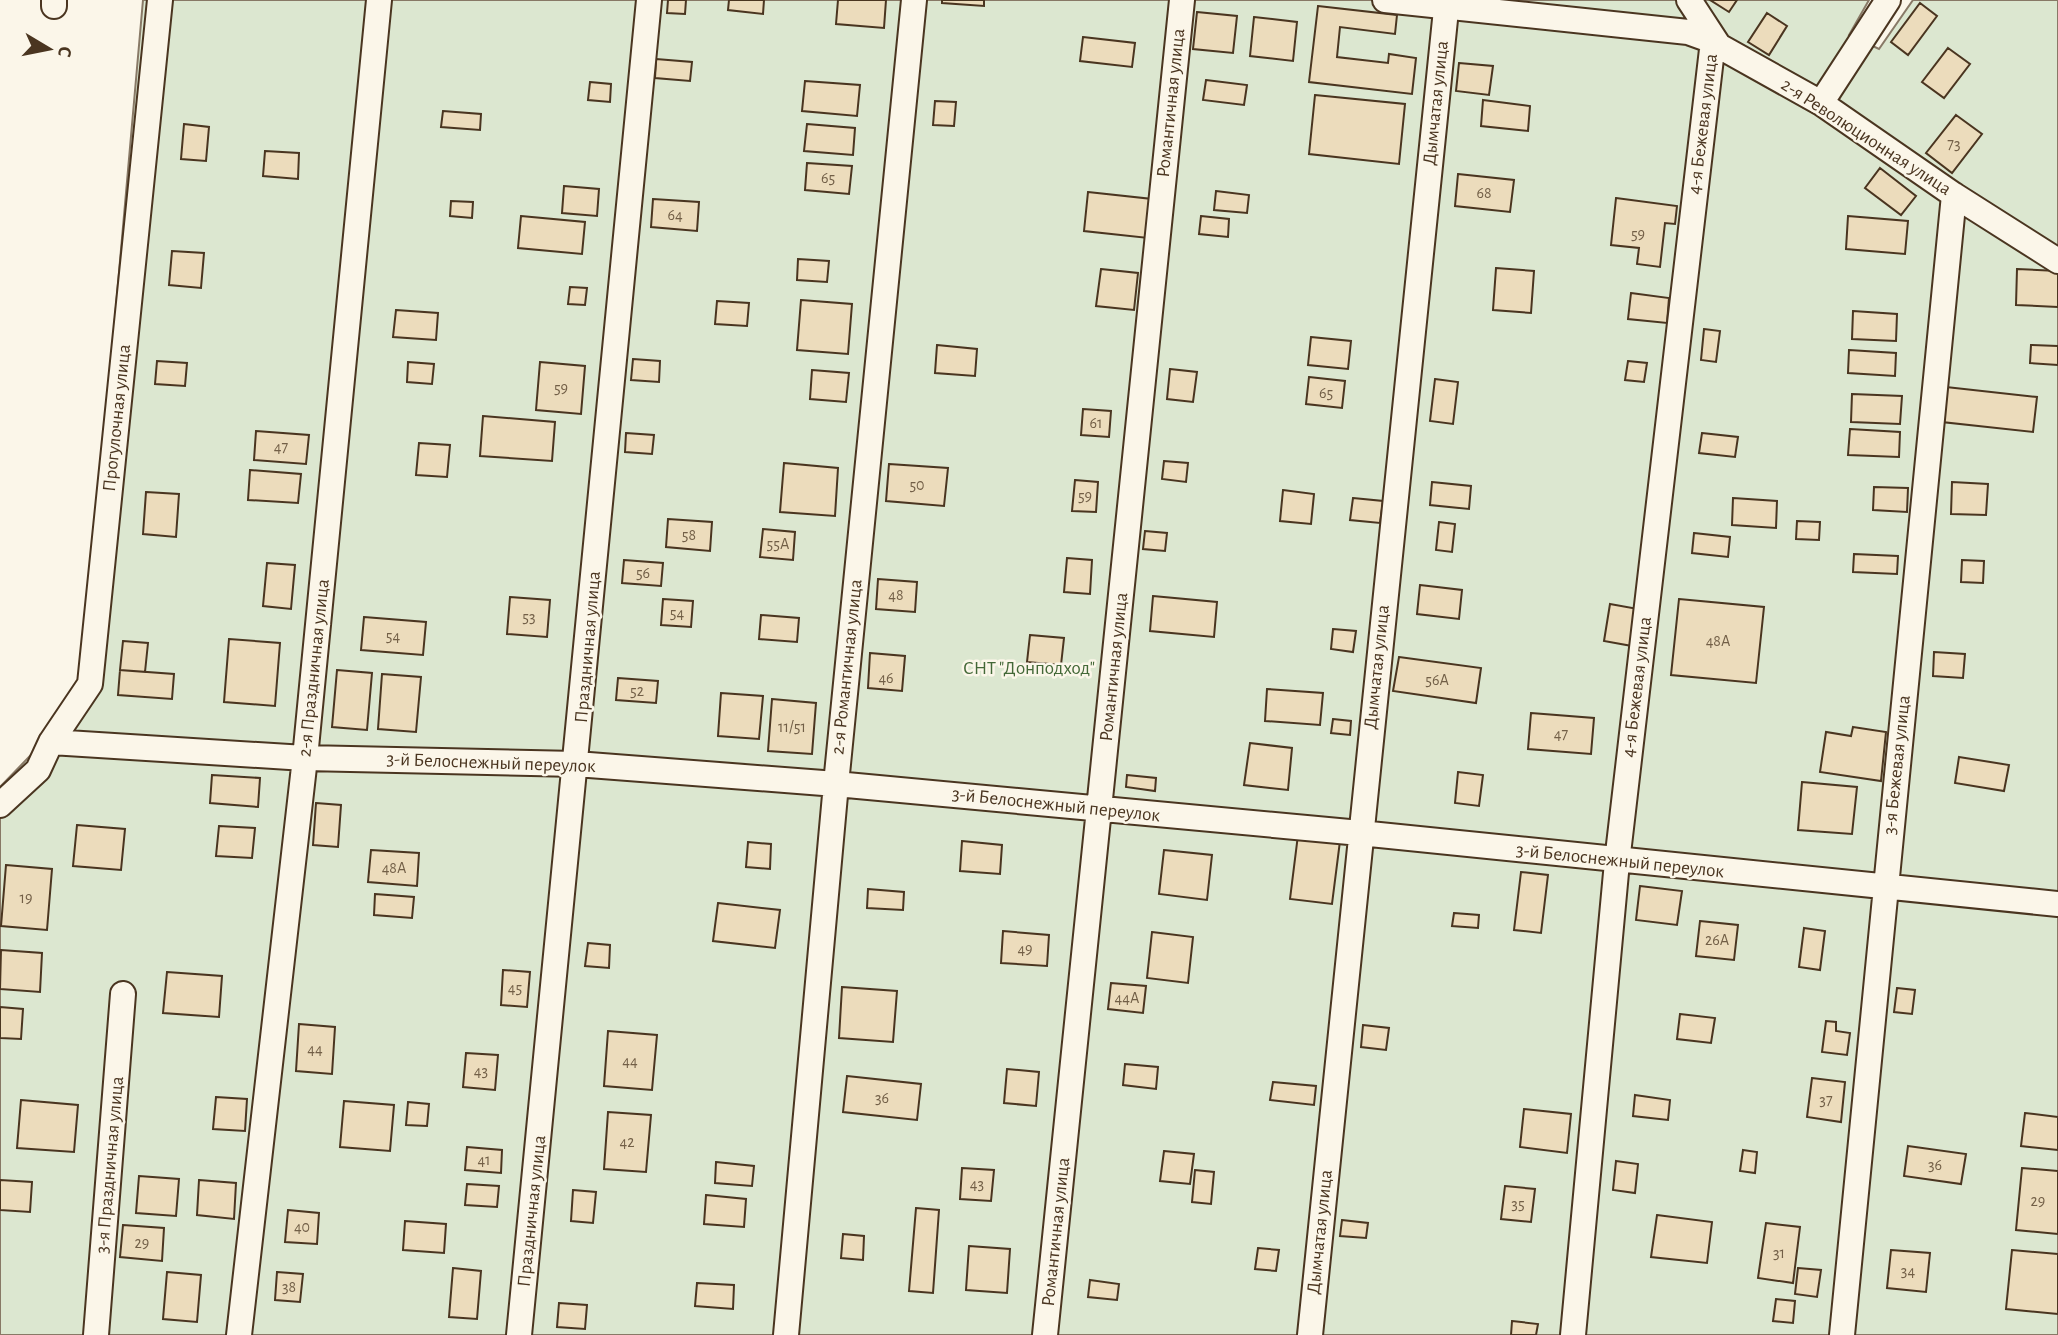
<svg xmlns="http://www.w3.org/2000/svg" width="2058" height="1335" font-family="'Alegreya Sans',sans-serif">
	<style>
		.green { fill: #dce7d0; stroke: #887966; stroke-width: 2 }
		.building { fill: #ecdcbc; stroke: #4a3520; stroke-width: 2 }
		.lines { fill: none; stroke-linecap: round; stroke-linejoin: round }
		.minor-casing { stroke: #4a3520; stroke-width: 28 }
		.minor { stroke: #fbf6e9; stroke-width: 24 }
		.labels { text-anchor: middle; dominant-baseline: central; stroke-width: 5; stroke-linejoin: round; paint-order: stroke }
		.number-label { font-size: 16px; fill: #725f47 }
		.street-label { font-size: 19px; fill: #4a3520; stroke: #fbf6e9 }
		.park-label { font-size: 19px; fill: #436837; stroke: #fbf6e9 }
	</style>
	<rect width="100%" height="100%" fill="#fbf6e9"/>
	<path class="green" d="M143,0H1869L1849,35L1879,49L1913,0H2058V1335H0V787L81,703Z"/>
	<path class="building" d="M668,0H686L685,14L667,13Z
		M729,0H764L763,14L728,10Z
		M838,0H886L884,28L836,24Z
		M942,0H984V6L942,3Z
		M1710,0H1737L1729,12Z
		M1920,3L1937,16L1908,55L1891,42Z
		M1318,6L1397,15L1395,34L1340,27L1337,57L1388,63L1389,54L1416,58L1412,94L1309,82Z
		M1197,12L1237,16L1233,53L1193,49Z
		M1767,13L1787,26L1769,55L1748,42Z
		M1254,17L1297,22L1293,61L1250,56Z
		M1083,37L1135,43L1132,67L1080,61Z
		M1948,48L1970,64L1944,98L1922,82Z
		M656,59L692,62L690,81L655,78Z
		M1459,63L1493,66L1489,95L1456,91Z
		M1206,80L1247,85L1244,105L1203,100Z
		M805,81L860,85L857,116L802,111Z
		M590,82L611,84L610,102L588,100Z
		M1315,95L1405,104L1399,164L1309,154Z
		M1483,100L1530,106L1528,131L1481,126Z
		M935,101L956,102L954,126L933,125Z
		M443,111L481,114L480,130L441,127Z
		M1956,115L1982,134L1952,173L1926,153Z
		M184,124L209,127L206,161L181,159Z
		M807,124L855,128L853,155L804,151Z
		M265,151L299,153L298,179L263,176Z
		M807,163L852,166L849,194L805,190Z
		M1880,168L1916,196L1901,215L1865,188Z
		M1458,174L1514,180L1510,212L1455,206Z
		M564,186L599,189L597,216L562,213Z
		M1216,191L1249,195L1247,213L1214,210Z
		M1088,192L1152,199L1148,238L1084,231Z
		M1616,198L1677,206L1675,224L1665,223L1660,267L1637,264L1639,248L1611,245Z
		M653,199L699,202L697,231L651,227Z
		M451,201L473,202L472,218L450,216Z
		M521,216L585,222L582,254L518,248Z
		M1201,216L1229,219L1228,237L1199,234Z
		M1848,216L1908,221L1905,254L1846,249Z
		M172,251L204,253L201,288L169,285Z
		M798,259L829,261L827,282L797,280Z
		M1496,268L1534,271L1531,313L1493,310Z
		M1101,269L1138,273L1134,310L1096,306Z
		M2017,269L2058,271V307L2016,305Z
		M570,287L587,288L585,305L568,304Z
		M1631,293L1669,298L1667,323L1628,319Z
		M801,300L852,304L848,354L797,350Z
		M717,301L749,303L747,326L715,324Z
		M396,310L438,313L436,340L393,337Z
		M1853,311L1897,314L1896,341L1852,339Z
		M1704,329L1720,331L1716,362L1701,360Z
		M1311,337L1351,341L1348,369L1308,365Z
		M937,345L977,349L975,376L935,373Z
		M2031,345L2058,346V365L2030,363Z
		M1849,350L1896,353L1895,376L1848,373Z
		M633,359L660,361L659,382L631,380Z
		M157,361L187,363L185,386L155,384Z
		M1628,361L1647,363L1644,382L1625,380Z
		M408,362L434,364L432,384L407,382Z
		M540,362L585,366L581,414L536,410Z
		M1170,369L1197,372L1193,402L1167,399Z
		M812,370L849,373L846,402L810,399Z
		M1309,377L1345,381L1342,408L1306,404Z
		M1435,379L1458,382L1453,424L1430,421Z
		M1946,387L2037,397L2033,432L1942,422Z
		M1852,394L1902,396L1900,424L1851,422Z
		M1083,409L1111,411L1109,437L1081,435Z
		M483,416L555,422L552,461L480,456Z
		M1850,429L1900,432L1899,457L1848,455Z
		M256,431L309,435L306,464L254,460Z
		M626,433L654,435L652,454L625,452Z
		M1702,433L1738,437L1735,457L1699,453Z
		M419,443L450,445L447,477L416,475Z
		M1164,461L1188,463L1186,482L1162,479Z
		M784,463L838,468L835,516L780,512Z
		M889,464L948,468L944,506L886,501Z
		M250,470L301,474L298,503L248,500Z
		M1075,480L1098,482L1096,512L1072,511Z
		M1432,482L1471,486L1469,509L1430,505Z
		M1952,482L1988,484L1986,515L1951,514Z
		M1874,487L1908,488L1907,512L1873,510Z
		M1283,490L1314,494L1311,524L1280,521Z
		M146,492L179,494L176,537L143,534Z
		M1353,498L1383,501L1380,523L1350,520Z
		M1733,498L1777,501L1776,528L1732,525Z
		M668,519L712,522L710,551L666,547Z
		M1797,521L1820,522L1819,540L1796,539Z
		M1439,522L1455,524L1452,552L1436,550Z
		M763,529L795,532L793,560L760,557Z
		M1145,531L1167,533L1165,551L1143,549Z
		M1694,533L1730,537L1728,557L1692,553Z
		M1854,554L1898,556L1897,574L1853,572Z
		M1067,558L1092,560L1090,594L1064,592Z
		M624,560L663,563L661,586L622,583Z
		M1962,560L1984,561L1983,583L1961,582Z
		M267,563L295,565L291,609L263,606Z
		M878,579L917,582L915,612L876,609Z
		M1420,585L1462,590L1459,619L1417,614Z
		M1153,596L1217,602L1214,637L1150,631Z
		M510,597L550,600L547,637L507,634Z
		M663,599L693,601L691,627L661,625Z
		M1679,599L1764,607L1756,683L1671,675Z
		M1610,604L1638,609L1632,646L1604,641Z
		M761,615L799,618L797,642L759,639Z
		M364,617L426,622L423,655L361,650Z
		M1333,629L1356,631L1353,652L1331,649Z
		M1030,635L1064,638L1061,665L1027,662Z
		M229,639L280,643L275,706L224,702Z
		M123,641L148,643L145,672L120,670Z
		M1934,652L1965,654L1963,678L1933,676Z
		M870,653L905,656L902,691L868,688Z
		M1399,657L1481,668L1476,703L1393,691Z
		M120,670L174,674L172,699L118,695Z
		M337,670L372,673L367,730L332,727Z
		M382,674L421,677L416,732L378,729Z
		M618,678L658,681L656,703L616,700Z
		M1267,689L1323,693L1320,725L1265,721Z
		M721,693L763,696L759,739L718,736Z
		M772,699L816,703L812,754L768,751Z
		M1531,713L1594,718L1591,754L1528,749Z
		M1333,719L1351,721L1350,735L1331,733Z
		M1853,727L1886,732L1881,781L1820,772L1826,732L1851,736Z
		M1250,743L1292,748L1288,790L1244,785Z
		M1959,757L2009,765L2004,791L1955,783Z
		M1458,772L1483,775L1479,806L1455,803Z
		M212,775L260,778L258,807L210,803Z
		M1127,775L1156,778L1155,791L1126,787Z
		M1802,782L1857,787L1852,834L1798,830Z
		M316,803L341,805L338,847L313,845Z
		M77,825L125,829L121,870L73,866Z
		M219,826L255,828L252,858L216,856Z
		M1298,835L1340,841L1332,904L1290,899Z
		M962,841L1002,845L1000,874L960,871Z
		M748,842L771,844L770,869L746,867Z
		M371,850L419,853L417,886L368,882Z
		M1164,850L1212,855L1207,900L1159,894Z
		M6,865L52,869L47,930L1,926Z
		M1521,872L1548,875L1541,933L1514,930Z
		M1640,886L1682,891L1677,925L1636,920Z
		M868,889L904,892L903,910L867,908Z
		M375,894L414,897L412,918L374,915Z
		M718,903L780,910L775,948L713,941Z
		M1454,913L1479,915L1478,928L1452,926Z
		M1700,921L1738,925L1734,960L1696,956Z
		M1804,928L1825,931L1820,970L1799,967Z
		M1003,931L1049,935L1047,966L1001,963Z
		M1152,932L1193,937L1188,983L1147,978Z
		M588,943L610,945L609,968L585,966Z
		M1,950L42,953L40,992L0,989Z
		M503,970L530,972L527,1007L501,1005Z
		M167,972L222,976L219,1017L163,1013Z
		M1111,983L1146,986L1143,1013L1108,1009Z
		M842,987L897,991L893,1042L839,1038Z
		M1897,988L1915,990L1912,1014L1894,1012Z
		M0,1007L23,1009L21,1039L0,1038Z
		M1680,1014L1715,1018L1711,1043L1677,1039Z
		M1826,1021L1836,1022V1031L1850,1033L1847,1055L1822,1052Z
		M299,1024L335,1027L332,1074L296,1071Z
		M1363,1025L1389,1028L1386,1050L1361,1047Z
		M608,1031L657,1035L652,1090L604,1086Z
		M466,1053L498,1055L495,1090L463,1087Z
		M1125,1064L1158,1067L1156,1089L1123,1085Z
		M1007,1069L1039,1072L1036,1106L1004,1103Z
		M847,1076L921,1084L917,1120L843,1112Z
		M1812,1078L1845,1082L1841,1122L1807,1117Z
		M1273,1082L1316,1086L1314,1105L1270,1100Z
		M1635,1095L1670,1100L1668,1120L1633,1116Z
		M216,1097L247,1099L245,1131L213,1129Z
		M21,1100L78,1105L74,1152L17,1148Z
		M344,1101L394,1105L390,1151L340,1147Z
		M408,1102L429,1104L427,1126L406,1125Z
		M1524,1109L1571,1114L1567,1153L1520,1147Z
		M608,1112L651,1115L646,1172L604,1169Z
		M2025,1113L2058,1117V1150L2021,1146Z
		M1908,1146L1966,1154L1961,1184L1904,1176Z
		M467,1147L502,1150L501,1173L465,1170Z
		M1743,1150L1757,1152L1755,1173L1740,1171Z
		M1164,1151L1194,1154L1190,1184L1160,1181Z
		M1616,1161L1638,1164L1635,1193L1613,1190Z
		M716,1162L754,1166L752,1186L715,1183Z
		M962,1168L994,1170L991,1201L960,1199Z
		M2022,1168L2058,1171V1234L2016,1230Z
		M1195,1170L1214,1172L1211,1204L1192,1202Z
		M139,1176L179,1179L176,1216L136,1213Z
		M0,1180L32,1182L30,1212L0,1210Z
		M199,1180L236,1183L234,1219L197,1215Z
		M467,1184L499,1186L497,1207L465,1205Z
		M1505,1186L1535,1189L1531,1222L1501,1219Z
		M573,1190L596,1192L593,1223L571,1221Z
		M706,1195L746,1199L744,1227L704,1224Z
		M916,1208L939,1210L933,1293L909,1291Z
		M288,1210L319,1213L317,1244L285,1242Z
		M1657,1215L1712,1222L1707,1263L1651,1257Z
		M1342,1220L1368,1223L1366,1238L1340,1236Z
		M405,1221L446,1224L444,1253L403,1250Z
		M1766,1223L1800,1227L1793,1283L1758,1278Z
		M123,1225L164,1228L162,1261L120,1257Z
		M843,1234L864,1236L863,1260L841,1258Z
		M969,1246L1010,1249L1007,1293L966,1290Z
		M1258,1248L1279,1250L1276,1271L1255,1269Z
		M1891,1250L1930,1253L1926,1292L1887,1288Z
		M2012,1250L2058,1254V1314L2006,1309Z
		M453,1268L481,1271L477,1319L449,1317Z
		M1798,1268L1821,1270L1817,1297L1795,1294Z
		M167,1272L201,1275L197,1322L163,1319Z
		M277,1272L303,1274L300,1302L275,1300Z
		M1090,1280L1119,1284L1117,1300L1088,1297Z
		M697,1283L734,1285L733,1309L695,1306Z
		M1776,1299L1795,1301L1793,1323L1773,1321Z
		M559,1303L587,1305L585,1329L557,1327Z
		M1512,1321L1538,1324L1536,1335H1511Z"/>
	<g class="lines">
		<defs>
			<path id="minor" d="M1385,0L1688,32L1713,41L1617,862L1573,1335
				M1689,0L1719,46L1821,103L1954,195L2058,261
				M54,6V0
				M1821,103L1888,0
				M51,742L305,758L576,764L836,784L1360,833L2058,904
				M0,805L38,770L51,742L90,684L160,0
				M96,1335L123,994
				M239,1335L305,758L379,0
				M519,1335L649,0
				M786,1335L836,784L914,0
				M1045,1335L1182,0
				M1310,1335L1447,0
				M1842,1335L1954,195"/>
		</defs>
		<use href="#minor" class="minor-casing"/>
		<use href="#minor" class="minor"/>
	</g>
	<g class="labels">
		<g class="number-label">
			<text x="1954" y="144">73</text>
			<text x="828" y="178">65</text>
			<text x="1484" y="193">68</text>
			<text x="675" y="215">64</text>
			<text x="1638" y="234">59</text>
			<text x="561" y="388">59</text>
			<text x="1326" y="393">65</text>
			<text x="1096" y="423">61</text>
			<text x="281" y="447">47</text>
			<text x="917" y="485">50</text>
			<text x="1085" y="496">59</text>
			<text x="689" y="535">58</text>
			<text x="778" y="544">55А</text>
			<text x="643" y="573">56</text>
			<text x="896" y="595">48</text>
			<text x="677" y="613">54</text>
			<text x="529" y="617">53</text>
			<text x="393" y="636">54</text>
			<text x="1718" y="641">48А</text>
			<text x="886" y="678">46</text>
			<text x="1437" y="680">56А</text>
			<text x="637" y="691">52</text>
			<text x="792" y="727">11/51</text>
			<text x="1561" y="734">47</text>
			<text x="394" y="868">48А</text>
			<text x="26" y="898">19</text>
			<text x="1717" y="940">26А</text>
			<text x="1025" y="949">49</text>
			<text x="515" y="988">45</text>
			<text x="1127" y="998">44А</text>
			<text x="315" y="1049">44</text>
			<text x="630" y="1061">44</text>
			<text x="481" y="1071">43</text>
			<text x="882" y="1098">36</text>
			<text x="1826" y="1100">37</text>
			<text x="627" y="1142">42</text>
			<text x="484" y="1160">41</text>
			<text x="1935" y="1165">36</text>
			<text x="977" y="1184">43</text>
			<text x="2038" y="1201">29</text>
			<text x="1518" y="1204">35</text>
			<text x="302" y="1227">40</text>
			<text x="142" y="1243">29</text>
			<text x="1779" y="1253">31</text>
			<text x="1908" y="1271">34</text>
			<text x="289" y="1287">38</text>
		</g>
		<g class="street-label">
			<text transform="translate(1171 103) rotate(-84)">Романтичная улица</text>
			<text transform="translate(1436 103) rotate(-84)">Дымчатая улица</text>
			<text transform="translate(1703 124) rotate(-83)">4-я Бежевая улица</text>
			<text transform="translate(1866 137) rotate(33)">2-я Революционная улица</text>
			<text transform="translate(117 418) rotate(-84)">Прогулочная улица</text>
			<text transform="translate(588 647) rotate(-85)">Праздничная улица</text>
			<text transform="translate(847 667) rotate(-84)">2-я Романтичная улица</text>
			<text transform="translate(1114 667) rotate(-84)">Романтичная улица</text>
			<text transform="translate(1377 667) rotate(-84)">Дымчатая улица</text>
			<text transform="translate(314 668) rotate(-84)">2-я Праздничная улица</text>
			<text transform="translate(1637 687) rotate(-83)">4-я Бежевая улица</text>
			<text transform="translate(491 763) rotate(2)">3-й Белоснежный переулок</text>
			<text transform="translate(1897 765) rotate(-84)">3-я Бежевая улица</text>
			<text transform="translate(1056 805) rotate(6)">3-й Белоснежный переулок</text>
			<text transform="translate(1620 861) rotate(6)">3-й Белоснежный переулок</text>
			<text transform="translate(110 1165) rotate(-85)">3-я Праздничная улица</text>
			<text transform="translate(532 1211) rotate(-84)">Праздничная улица</text>
			<text transform="translate(1056 1232) rotate(-84)">Романтичная улица</text>
			<text transform="translate(1320 1232) rotate(-84)">Дымчатая улица</text>
		</g>
		<g class="park-label">
			<text x="1029" y="668">СНТ "Донподход"</text>
		</g>
	</g>
	<g transform="translate(49 49) rotate(100)" stroke="#fbf6e9" stroke-width="5" paint-order="stroke">
	<path d="M0-5L12 26L0 18L-12 26Z" fill="#4a3520"/>
	<text y="-10" font-size="19" font-weight="bold" text-anchor="middle" fill="#4a3520">С</text>
	</g>
</svg>
